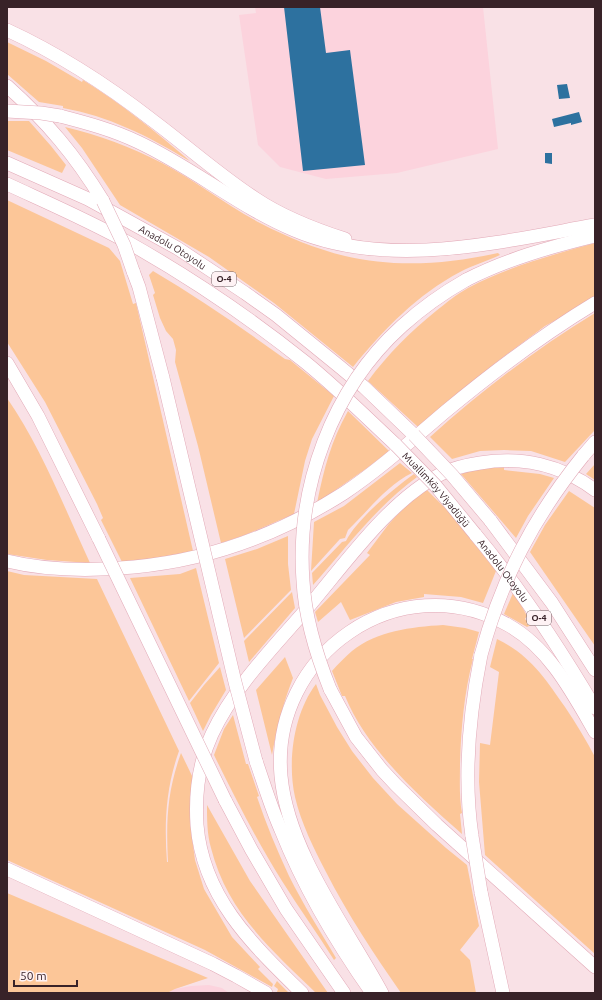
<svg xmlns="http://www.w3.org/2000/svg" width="602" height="1000" font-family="Ubuntu,sans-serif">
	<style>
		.built { fill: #fcd3dd }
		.green { fill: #fcc698 }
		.building { fill: #2d719f }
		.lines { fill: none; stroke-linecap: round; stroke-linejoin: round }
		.highway-casing { stroke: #e2a9b7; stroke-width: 14 }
		.highway { stroke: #fff; stroke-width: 13 }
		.highway-bridge-casing { stroke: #e2a9b7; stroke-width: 14; stroke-linecap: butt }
		.highway-bridge { stroke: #fff; stroke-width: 13 }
		.labels { text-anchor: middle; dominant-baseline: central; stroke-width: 4; stroke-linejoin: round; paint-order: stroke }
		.shield { fill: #fef2f4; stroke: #736065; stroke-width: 1 }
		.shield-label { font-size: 9px; font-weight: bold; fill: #382228 }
		.street-label { font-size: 10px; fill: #382228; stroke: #fef2f4 }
	</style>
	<rect width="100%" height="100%" fill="#f9e1e6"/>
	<path class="built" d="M255,7H483L498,149L397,173L326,179L280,167L258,145L239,15L256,13Z
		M209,985L222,988L229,993H167L175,989L191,986Z"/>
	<path class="green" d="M7,42L46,61L82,82L83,80C122,104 156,132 190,161L186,159C148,136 108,116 63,108V106L39,102L7,74Z
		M7,121H29L51,146L66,165L62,173L7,150Z
		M65,127C99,135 131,147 162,163C196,181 226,205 260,223C287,237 316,249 345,256C395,268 449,264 498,253L500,255C487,261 473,265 460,272C418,294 383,330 353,367L274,303L209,257L120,205L82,148Z
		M7,200L109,248L120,261L133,304L136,303L193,551L151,559L122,562L101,520L103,518L97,504L45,402L7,342Z
		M595,243V299L545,326L498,361L418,427L368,381C388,354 410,332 436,311C446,303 457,294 468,288C507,267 552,255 595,243Z
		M153,271C199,298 242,328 285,359L290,360L334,396L312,439L305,461L294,514L245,535L221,543L198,446L175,362L176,350L173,339L166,331L160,318L153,295L155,293L149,275Z
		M595,313V430L565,462L531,451L504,450L480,451L452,459L430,437C481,391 536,349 595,313Z
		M7,398C42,449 64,507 90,563L47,560L7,554Z
		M348,411L389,451L367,468L317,503C324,469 331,441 348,411Z
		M400,463L412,473C387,485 368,511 348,530L345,538L340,539L311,571L314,522L344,506Z
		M595,464V480L586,474Z
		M504,467V470L540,474L554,478L528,516L516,538L461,474L480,468Z
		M414,474L417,477C376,507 346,548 313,585L312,573L342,542L346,541C356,520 394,488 414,474Z
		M426,489L450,513L496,571L483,603L461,597L424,594V597L396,602L350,620L341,602L318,622L315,612L370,555L367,553L388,525L408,503Z
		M569,491L595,508V646L530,552L545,525Z
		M288,536V564L291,590L244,638L225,559L257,549Z
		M196,568L219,663L189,701L130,578L180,574Z
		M7,571L24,575L97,579L179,751C166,787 164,823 167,862H168C166,821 167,792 181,753L194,780L190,801L191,830L195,860L204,889L232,937L260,967L258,969L273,984L272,987L205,950L7,860Z
		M292,592L295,608L249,662L244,641Z
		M513,593L521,605L527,616L525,619L531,625L527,627L504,614Z
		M443,625L465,628L479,632L472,659H473C464,694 461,728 460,764C460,780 459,797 462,813L460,814L462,834C419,796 367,750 345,696H342L332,671C338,664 345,657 352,651C377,631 411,627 443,625Z
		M497,639C530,655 545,678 565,707C576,723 586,740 595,757V954L485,855L479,782L480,743L490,745L499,672L490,667Z
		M285,657L293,678C283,703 277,728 272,755L256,690Z
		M220,667L226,690L211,715L203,731L190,703L204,685Z
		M316,684L320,695L337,727L352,751L373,778L397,804L446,848L467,865L479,926L460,950L470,960L476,993H401C374,954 348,915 326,872C314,849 301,823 295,797C287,761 294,713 316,684Z
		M233,715L246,764H248L259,796L257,797C266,824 277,850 289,876C303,904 320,931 336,958L334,960C317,933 299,908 282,881C257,841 235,798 214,755L224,729Z
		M207,805L250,881L328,993H316C271,949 227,912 211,848C207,834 207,819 207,805Z
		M7,893L208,978L175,989L167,993H7Z
		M277,981L289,993L277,992L278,989L274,986Z"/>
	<path class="building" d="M284,7H320L326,53L350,50L365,165L303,171Z
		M567,84L570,98L559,99L557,85Z
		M579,112L582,122L571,125V123L554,127L552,119Z
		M545,153H552V164L545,163Z"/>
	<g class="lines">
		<defs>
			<g id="highway">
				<path d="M7,30C59,54 107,85 152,120C187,146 219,175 256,199C283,217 314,229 345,239"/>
				<path d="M7,86C47,122 75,155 103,201"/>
				<path d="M60,116C87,123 113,130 138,142C192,167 239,207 294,230C388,270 499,242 595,225"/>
				<path id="s1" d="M7,163L88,199L177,248L245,293L276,315L340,367L364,387L414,435"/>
				<path d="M7,184C48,203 90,221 129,243C191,278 250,318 305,362C337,388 366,417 396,445"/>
				<path d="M133,271L139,287L163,378"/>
				<path d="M466,280C507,259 550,247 595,236"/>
				<path d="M7,363L38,416L99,539"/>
				<path d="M583,456L595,442"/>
				<path d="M490,520L552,603L595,670"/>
				<path id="s2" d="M475,534C521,589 559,647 595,708"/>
				<path d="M7,561C48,571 92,571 134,567C210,560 280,534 344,493C380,469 413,439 446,411C493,372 542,335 595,303"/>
				<path d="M330,689L356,737L382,770L396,785L437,825L595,967"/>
				<path d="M256,761C264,784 271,808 281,830C304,888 336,942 372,993"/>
				<path d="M225,800L251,849L286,909L344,993"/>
				<path d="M472,836C463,775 469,715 481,655"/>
				<path d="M7,869L213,964L236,976L266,993"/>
				<path d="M481,892L503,993"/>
				<path d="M302,993C253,945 203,898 197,825C195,794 199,762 212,734C235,685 275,646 310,605C347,561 390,500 441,474C453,468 467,465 480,463C521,456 561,465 595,490"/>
				<path d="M382,993C347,928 288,852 281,776C270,655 399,564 508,625C549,648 572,692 595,732"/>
			</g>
		</defs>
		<use href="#highway" class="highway-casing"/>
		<use href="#highway" class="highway"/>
		<defs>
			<g id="highway-bridge">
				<path d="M7,111L41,113L60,116"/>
				<path d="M103,201L124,245L133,271"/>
				<path d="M163,378L235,682L256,761"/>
				<path d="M414,435L452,475L490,520"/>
				<path id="s3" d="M396,445L435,485L475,534"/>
				<path d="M99,539L225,800"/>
				<path d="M481,655C502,578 533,518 583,456"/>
				<path d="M330,689C316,654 305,618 303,581C296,488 332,389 402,326C422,308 443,293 466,280"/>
				<path d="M472,836L481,892"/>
			</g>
		</defs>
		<use href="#highway-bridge" class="highway-bridge-casing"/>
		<use href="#highway-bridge" class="highway-bridge"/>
	</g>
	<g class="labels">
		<g class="shield">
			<rect x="212" y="272" width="24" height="14" rx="3"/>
			<rect x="527" y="611" width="24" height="14" rx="3"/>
		</g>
		<g class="shield-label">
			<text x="224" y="279">O-4</text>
			<text x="539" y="618">O-4</text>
		</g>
		<g class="street-label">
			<text stroke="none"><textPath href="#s1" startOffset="186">Anadolu Otoyolu</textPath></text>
			<text stroke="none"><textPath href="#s3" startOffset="60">Muallimköy Viyadüğü</textPath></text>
			<text stroke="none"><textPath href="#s2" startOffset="46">Anadolu Otoyolu</textPath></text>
		</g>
	</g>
	<rect width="602" height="1000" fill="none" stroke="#382228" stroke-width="16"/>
	<path d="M14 980v6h63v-6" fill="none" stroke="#382228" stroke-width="2"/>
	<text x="20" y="980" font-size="12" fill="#382228" stroke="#fef2f4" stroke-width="3" paint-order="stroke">50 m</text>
</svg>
